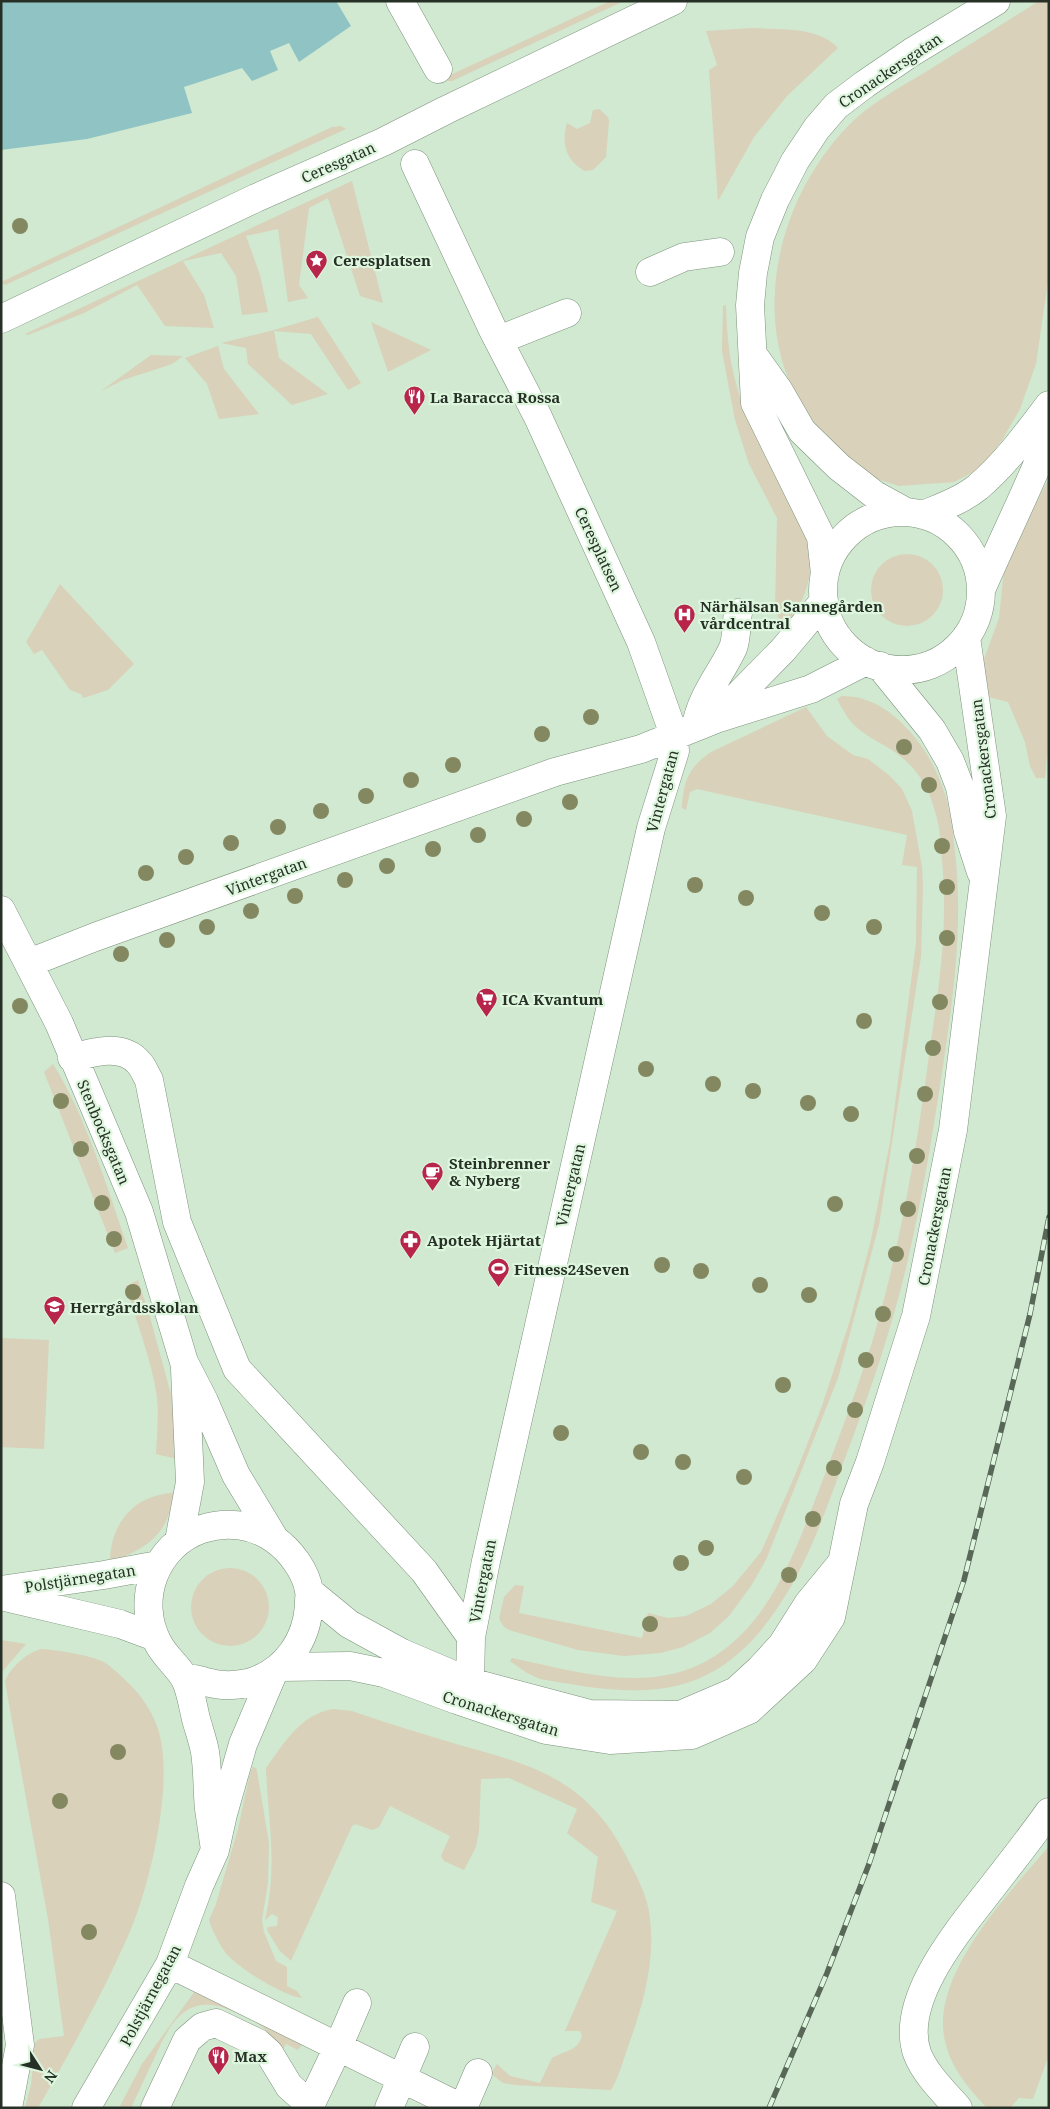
<svg xmlns="http://www.w3.org/2000/svg" width="1050" height="2109" font-family="'Noto Serif',serif">
	<style>
		.green { fill: #d9d1b9 }
		.water { fill: #90c3c4 }
		.lines { fill: none; stroke-linecap: round; stroke-linejoin: round }
		.minor-casing { stroke: #7c937c; stroke-width: 29 }
		.minor { stroke: #fff; stroke-width: 28 }
		.rail-casing { stroke: #586758; stroke-width: 5.5 }
		.rail { stroke: #ddf6dd; stroke-width: 4; stroke-dasharray: 11; stroke-linecap: butt }
		.tree { fill: #848861 }
		.labels { text-anchor: middle; dominant-baseline: central; stroke-width: 4.5; stroke-linejoin: round; paint-order: stroke }
		.street-label { font-size: 15px; fill: #263026; stroke: #ddf6dd }
		.poi-label { font-size: 15px; font-weight: bold; fill: #263026; stroke: #ddf6dd; text-anchor: start }
	</style>
	<rect width="100%" height="100%" fill="#d0e9d0"/>
	<path class="green" d="M610,1H624L452,81H448L446,77Z
		M1039,1H1049V274L1036,364L1020,409L1002,440L981,468L954,482L899,486C889,483 876,479 867,474C852,464 810,422 800,407C796,400 793,390 790,383C754,298 784,193 847,127C868,105 897,89 924,73C962,49 1001,25 1039,1Z
		M752,28C781,30 817,26 838,48L787,96L754,137L718,201L709,70L717,65L706,31Z
		M599,109L608,117L609,121L606,157L593,170L585,171C566,161 561,143 567,123L577,129L590,123L593,110Z
		M341,126L346,129L5,285L1,282L332,127Z
		M352,181L383,303L360,296L328,198L309,208L299,285L308,298L288,302L278,229L246,236L260,275L268,312L242,315L236,276L221,253L183,261L204,295L214,328L165,326L137,285L84,313L28,335L25,334Z
		M726,305C727,354 734,389 755,434C773,471 813,524 811,566C809,589 797,614 785,633L775,609L777,518L749,464L735,420L722,351L723,306Z
		M318,317L361,383L348,390L311,334L274,331L279,358L328,394L292,405L248,364L246,348L221,343L274,330Z
		M371,322L431,350L388,372Z
		M218,346L224,369L259,414L219,419L207,384L185,358Z
		M151,355L183,356L172,364L123,380L101,391Z
		M1049,478V736L1045,778H1036L1030,766L1025,742L1008,702L985,696L983,662L999,618L1004,570L1020,534Z
		M871 590a36 36 0 1 1 72 0a36 36 0 1 1-72 0Z
		M60,584L134,664L108,690L83,698L81,694L70,690L42,650L34,654L26,642Z
		M842,696C871,696 893,712 912,734C931,756 944,784 950,813C953,823 953,834 954,844C964,919 954,992 943,1066C934,1124 925,1183 912,1241C896,1318 870,1393 842,1466C827,1507 812,1550 790,1588C771,1620 750,1648 719,1668C664,1703 600,1689 540,1679L527,1673L510,1661L512,1658C578,1672 653,1696 715,1656C773,1619 798,1544 822,1482C840,1435 858,1387 873,1339C901,1244 917,1146 930,1048C940,980 948,928 942,859C941,844 940,829 936,815C931,795 922,775 906,761C891,746 869,740 854,725C847,718 842,708 837,699Z
		M806,707L827,736L853,755L868,759L890,776L902,789L912,811L922,867L923,887L921,957L879,1225L838,1378L766,1560L751,1586L729,1616L710,1633L683,1647L660,1653L624,1656L578,1650L509,1630L504,1627L499,1619L504,1597L515,1585L524,1586L519,1613L642,1638L648,1613L668,1618L686,1616L711,1604L733,1586L761,1552L796,1473L822,1406L850,1320L871,1240L890,1142L916,943L917,867L902,865L907,835L697,789L690,792L686,810L682,808C683,781 689,767 711,752Z
		M53,1064C87,1118 107,1188 128,1248L115,1253L44,1072Z
		M138,1280L150,1317L173,1402L177,1459L156,1454C157,1435 159,1416 157,1397C152,1361 136,1321 126,1286Z
		M1,1338L49,1340L44,1449L1,1447Z
		M173,1493C170,1534 146,1549 110,1562C110,1524 134,1495 173,1493Z
		M191 1607a39 39 0 1 1 78 0a39 39 0 1 1-78 0Z
		M1,1640L26,1644L1,1673Z
		M41,1649C58,1650 89,1655 104,1662C110,1666 117,1672 122,1677C138,1691 151,1708 158,1729C175,1781 150,1887 128,1936C102,1995 70,2052 38,2108H25L31,2085L35,2043L39,2039L64,2036L48,1919L5,1682C9,1668 27,1653 41,1649Z
		M333,1709L352,1711C389,1724 426,1735 463,1746C496,1755 533,1765 562,1783C590,1800 609,1824 624,1852C635,1873 648,1895 650,1919C655,1960 644,2002 630,2041C624,2057 620,2075 611,2090L515,2085L503,2083L491,2074L497,2064L510,2076L540,2083L552,2058C564,2051 578,2051 582,2036L580,2031H565L617,1911L591,1902L598,1857L567,1833L577,1809L509,1778L481,1779L479,1831L476,1847L464,1870L444,1861L441,1856L450,1836L390,1806L379,1827L372,1830L355,1824L352,1826L291,1961L279,1950L267,1930L268,1927L277,1926L278,1917L272,1914L265,1920C278,1864 268,1822 266,1768C284,1743 301,1714 333,1709Z
		M253,1767L256,1768L257,1771L269,1843L268,1883L262,1920L264,1932L276,1961L287,1967V1986L297,1991L302,1998C283,1996 236,1967 225,1952C219,1944 214,1933 210,1924L209,1920L216,1904L238,1829L250,1773Z
		M1049,1846V2055L1033,2099L1019,2098L1010,2108H987C970,2090 952,2069 946,2045C926,1978 1009,1894 1049,1846Z
		M195,1991L305,2041L298,2050L286,2044L282,2051C264,2025 261,2024 232,2011C187,1991 170,2022 154,2059C146,2075 139,2091 131,2108H119L142,2064Z"/>
	<path class="water" d="M1,1H336L351,26L299,62L289,43L270,51L278,70L252,81L242,68L184,87L192,113L87,139L1,150Z"/>
	<g class="lines">
		<defs>
			<path id="minor" d="M400,1L438,69
				M415,164L493,330L538,417L641,642L674,735L675,751L651,828L486,1561L471,1637L470,1682L457,1700
				M650,272L684,257L720,252
				M1,319L256,198L383,142L446,110L673,1
				M499,340L567,313
				M754,356L779,391L802,431L839,467L875,495L906,512
				M823 591a79 79 0 1 1 158 0a79 79 0 1 1-158 0Z
				M923,515C942,507 962,500 978,487C1006,463 1027,434 1049,405
				M825,574L821,537L755,403L750,305L753,273L760,237L775,200L795,161L817,128L836,106L865,84L912,52L996,1
				M981,590C1003,539 1028,489 1049,437
				M880,666L932,730L950,761L960,787L968,832L981,872
				M718,716L783,650L824,601
				M696,726C701,696 721,674 733,648C737,638 736,623 738,613
				M1,910L59,1023L139,1212L184,1362L204,1401L236,1475L274,1538
				M29,963L95,937L555,772L641,749L716,719L811,689L866,661
				M72,1058C93,1052 123,1043 139,1063C143,1067 146,1075 149,1080L177,1222L237,1369L424,1571L471,1637
				M179,1541L190,1482L185,1369
				M1,1590L104,1575L158,1565
				M310,1592L349,1624L402,1653L470,1682L590,1714L680,1715L736,1691L760,1669L782,1645L808,1604L840,1565
				M1,1596L120,1624L155,1637
				M280,1667L350,1666L384,1673L457,1700L546,1730L610,1740L692,1735L749,1710L803,1660L831,1617L854,1504L870,1462L916,1316L953,1130L992,816L966,637
				M185,1679C194,1677 198,1680 206,1682C220,1686 234,1686 248,1683C285,1673 308,1640 309,1602C309,1598 310,1594 309,1591C306,1571 290,1550 274,1539C253,1524 226,1521 202,1529C155,1545 135,1600 158,1643C165,1657 178,1666 185,1679C191,1691 193,1707 196,1719C199,1730 203,1741 205,1752C208,1771 207,1790 209,1809C211,1822 213,1836 215,1850
				M1,1896L20,2045L8,2108
				M170,1964L462,2108
				M86,2108L170,1964L199,1886L215,1850L223,1814L243,1744L274,1671
				M155,2108L187,2040L202,2027L216,2023L258,2043L269,2053L289,2086L310,2105
				M309,2108L338,2047L357,2003
				M389,2108L415,2047
				M463,2108L478,2073
				M958,2108C943,2091 925,2074 917,2053C898,1997 965,1923 996,1882C1014,1859 1032,1836 1049,1812"/>
		</defs>
		<use href="#minor" class="minor-casing"/>
		<use href="#minor" class="minor"/>
		<defs>
			<path id="rail" d="M769,2108L827,1973L869,1864L964,1580L1030,1314L1049,1217"/>
		</defs>
		<use href="#rail" class="rail-casing"/>
		<use href="#rail" class="rail"/>
	</g>
	<g class="tree">
		<circle cx="20" cy="226" r="8"/>
		<circle cx="591" cy="717" r="8"/>
		<circle cx="542" cy="734" r="8"/>
		<circle cx="904" cy="747" r="8"/>
		<circle cx="453" cy="765" r="8"/>
		<circle cx="411" cy="780" r="8"/>
		<circle cx="929" cy="785" r="8"/>
		<circle cx="366" cy="796" r="8"/>
		<circle cx="570" cy="802" r="8"/>
		<circle cx="321" cy="811" r="8"/>
		<circle cx="524" cy="819" r="8"/>
		<circle cx="278" cy="827" r="8"/>
		<circle cx="478" cy="835" r="8"/>
		<circle cx="231" cy="843" r="8"/>
		<circle cx="942" cy="846" r="8"/>
		<circle cx="433" cy="849" r="8"/>
		<circle cx="186" cy="857" r="8"/>
		<circle cx="387" cy="866" r="8"/>
		<circle cx="146" cy="873" r="8"/>
		<circle cx="345" cy="880" r="8"/>
		<circle cx="695" cy="885" r="8"/>
		<circle cx="947" cy="887" r="8"/>
		<circle cx="295" cy="896" r="8"/>
		<circle cx="746" cy="898" r="8"/>
		<circle cx="251" cy="911" r="8"/>
		<circle cx="822" cy="913" r="8"/>
		<circle cx="207" cy="927" r="8"/>
		<circle cx="874" cy="927" r="8"/>
		<circle cx="947" cy="938" r="8"/>
		<circle cx="167" cy="940" r="8"/>
		<circle cx="121" cy="954" r="8"/>
		<circle cx="940" cy="1002" r="8"/>
		<circle cx="20" cy="1006" r="8"/>
		<circle cx="864" cy="1021" r="8"/>
		<circle cx="933" cy="1048" r="8"/>
		<circle cx="646" cy="1069" r="8"/>
		<circle cx="713" cy="1084" r="8"/>
		<circle cx="753" cy="1091" r="8"/>
		<circle cx="925" cy="1094" r="8"/>
		<circle cx="61" cy="1101" r="8"/>
		<circle cx="808" cy="1103" r="8"/>
		<circle cx="851" cy="1114" r="8"/>
		<circle cx="81" cy="1149" r="8"/>
		<circle cx="917" cy="1156" r="8"/>
		<circle cx="102" cy="1203" r="8"/>
		<circle cx="835" cy="1204" r="8"/>
		<circle cx="908" cy="1209" r="8"/>
		<circle cx="114" cy="1239" r="8"/>
		<circle cx="896" cy="1254" r="8"/>
		<circle cx="662" cy="1265" r="8"/>
		<circle cx="701" cy="1271" r="8"/>
		<circle cx="760" cy="1285" r="8"/>
		<circle cx="133" cy="1292" r="8"/>
		<circle cx="809" cy="1295" r="8"/>
		<circle cx="883" cy="1314" r="8"/>
		<circle cx="866" cy="1360" r="8"/>
		<circle cx="783" cy="1385" r="8"/>
		<circle cx="855" cy="1410" r="8"/>
		<circle cx="561" cy="1433" r="8"/>
		<circle cx="641" cy="1452" r="8"/>
		<circle cx="683" cy="1462" r="8"/>
		<circle cx="834" cy="1468" r="8"/>
		<circle cx="744" cy="1477" r="8"/>
		<circle cx="813" cy="1519" r="8"/>
		<circle cx="706" cy="1548" r="8"/>
		<circle cx="681" cy="1563" r="8"/>
		<circle cx="789" cy="1575" r="8"/>
		<circle cx="650" cy="1624" r="8"/>
		<circle cx="118" cy="1752" r="8"/>
		<circle cx="60" cy="1801" r="8"/>
		<circle cx="89" cy="1932" r="8"/>
	</g>
	<defs>
		<symbol id="sight-pin" viewBox="-11 -11 22 30"><path d="M0 17L-7.5 6A9.5 9.5 0 1 1 7.5 6Z" fill="#b7254a" stroke="#ddf6dd"/><path d="M0-6L1.8-2.2L6-1.7L2.9 1.2L3.7 5.4L0 3.3L-3.7 5.4L-2.9 1.2L-6-1.7L-1.8-2.2Z" fill="#fff"/></symbol>
		<symbol id="restaurant-pin" viewBox="-11 -11 22 30"><path d="M0 17L-7.5 6A9.5 9.5 0 1 1 7.5 6Z" fill="#b7254a" stroke="#ddf6dd"/><path d="M-5-6h1v4h1v-4h1v4h1v-4h1v5L-1.5 .5V6h-2V.5L-5-1ZM5-6V6H3V1.5H1.5Q1.5-4 5-6Z" fill="#fff"/></symbol>
		<symbol id="hospital-pin" viewBox="-11 -11 22 30"><path d="M0 17L-7.5 6A9.5 9.5 0 1 1 7.5 6Z" fill="#b7254a" stroke="#ddf6dd"/><path d="M-5-5h3v3.5h4V-5h3V5h-3V1.5h-4V5h-3Z" fill="#fff"/></symbol>
		<symbol id="supermarket-pin" viewBox="-11 -11 22 30"><path d="M0 17L-7.5 6A9.5 9.5 0 1 1 7.5 6Z" fill="#b7254a" stroke="#ddf6dd"/><path d="M-6-5.5h2.5l.6 2H6L4.5 2H-2.5L-4.4-4H-6ZM-1.5 3.2a1.3 1.3 0 1 0 .1 0ZM3 3.2a1.3 1.3 0 1 0 .1 0Z" fill="#fff"/></symbol>
		<symbol id="cafe-pin" viewBox="-11 -11 22 30"><path d="M0 17L-7.5 6A9.5 9.5 0 1 1 7.5 6Z" fill="#b7254a" stroke="#ddf6dd"/><path d="M-5.5-4.5H6V0H3Q3 3.5 0 3.5H-2.5Q-5.5 3.5-5.5 0ZM3-3.2v2h1.7v-2ZM-6 4.5H4V6H-6Z" fill="#fff"/></symbol>
		<symbol id="pharmacy-pin" viewBox="-11 -11 22 30"><path d="M0 17L-7.5 6A9.5 9.5 0 1 1 7.5 6Z" fill="#b7254a" stroke="#ddf6dd"/><path d="M-2-6h4v4h4v4h-4v4h-4v-4h-4v-4h4Z" fill="#fff"/></symbol>
		<symbol id="stadium-pin" viewBox="-11 -11 22 30"><path d="M0 17L-7.5 6A9.5 9.5 0 1 1 7.5 6Z" fill="#b7254a" stroke="#ddf6dd"/><path d="M0-5a6.5 5 0 1 0 0 10a6.5 5 0 1 0 0-10ZM-3.5-1.8h7v3.6h-7Z" fill="#fff"/></symbol>
		<symbol id="school-pin" viewBox="-11 -11 22 30"><path d="M0 17L-7.5 6A9.5 9.5 0 1 1 7.5 6Z" fill="#b7254a" stroke="#ddf6dd"/><path d="M0-5L7-2L0 1L-7-2ZM-4 1L0 2.5L4 1V4Q0 6-4 4Z" fill="#fff"/></symbol>
	</defs>
	<g fill-rule="evenodd">
		<use href="#sight-pin" x="304" y="248" width="25" height="34"/>
		<use href="#restaurant-pin" x="402" y="384" width="25" height="34"/>
		<use href="#hospital-pin" x="672" y="602" width="25" height="34"/>
		<use href="#supermarket-pin" x="474" y="986" width="25" height="34"/>
		<use href="#cafe-pin" x="420" y="1160" width="25" height="34"/>
		<use href="#pharmacy-pin" x="398" y="1228" width="25" height="34"/>
		<use href="#stadium-pin" x="486" y="1256" width="25" height="34"/>
		<use href="#school-pin" x="42" y="1294" width="25" height="34"/>
		<use href="#restaurant-pin" x="206" y="2044" width="25" height="34"/>
	</g>
	<g class="labels">
		<g class="street-label">
			<text transform="translate(890 70) rotate(-34)">Cronackersgatan</text>
			<text transform="translate(338 162) rotate(-24)">Ceresgatan</text>
			<text transform="translate(599 549) rotate(65)">Ceresplatsen</text>
			<text transform="translate(983 759) rotate(-97)">Cronackersgatan</text>
			<text transform="translate(662 791) rotate(-75)">Vintergatan</text>
			<text transform="translate(266 876) rotate(-20)">Vintergatan</text>
			<text transform="translate(104 1132) rotate(67)">Stenbocksgatan</text>
			<text transform="translate(570 1185) rotate(-77)">Vintergatan</text>
			<text transform="translate(934 1226) rotate(-79)">Cronackersgatan</text>
			<text transform="translate(80 1578) rotate(-9)">Polstjärnegatan</text>
			<text transform="translate(482 1581) rotate(-79)">Vintergatan</text>
			<text transform="translate(501 1713) rotate(17)">Cronackersgatan</text>
			<text transform="translate(150 1995) rotate(-62)">Polstjärnegatan</text>
		</g>
		<g class="poi-label">
			<text x="333" y="260">Ceresplatsen</text>
			<text x="430" y="397">La Baracca Rossa</text>
			<text x="700" y="606">Närhälsan Sannegården<tspan x="700" dy="17">vårdcentral</tspan></text>
			<text x="502" y="999">ICA Kvantum</text>
			<text x="449" y="1163">Steinbrenner<tspan x="449" dy="17">&amp; Nyberg</tspan></text>
			<text x="427" y="1240">Apotek Hjärtat</text>
			<text x="514" y="1269">Fitness24Seven</text>
			<text x="70" y="1307">Herrgårdsskolan</text>
			<text x="234" y="2056">Max</text>
		</g>
	</g>
	<rect width="1050" height="2109" fill="none" stroke="#263026" stroke-width="5"/>
	<g transform="translate(40 2069) rotate(126)" stroke="#ddf6dd" stroke-width="4" paint-order="stroke">
	<path d="M0-4L9 19L0 12L-9 19Z" fill="#263026"/>
	<text y="-8" font-size="14" font-weight="bold" text-anchor="middle" fill="#263026">N</text>
	</g>
</svg>
